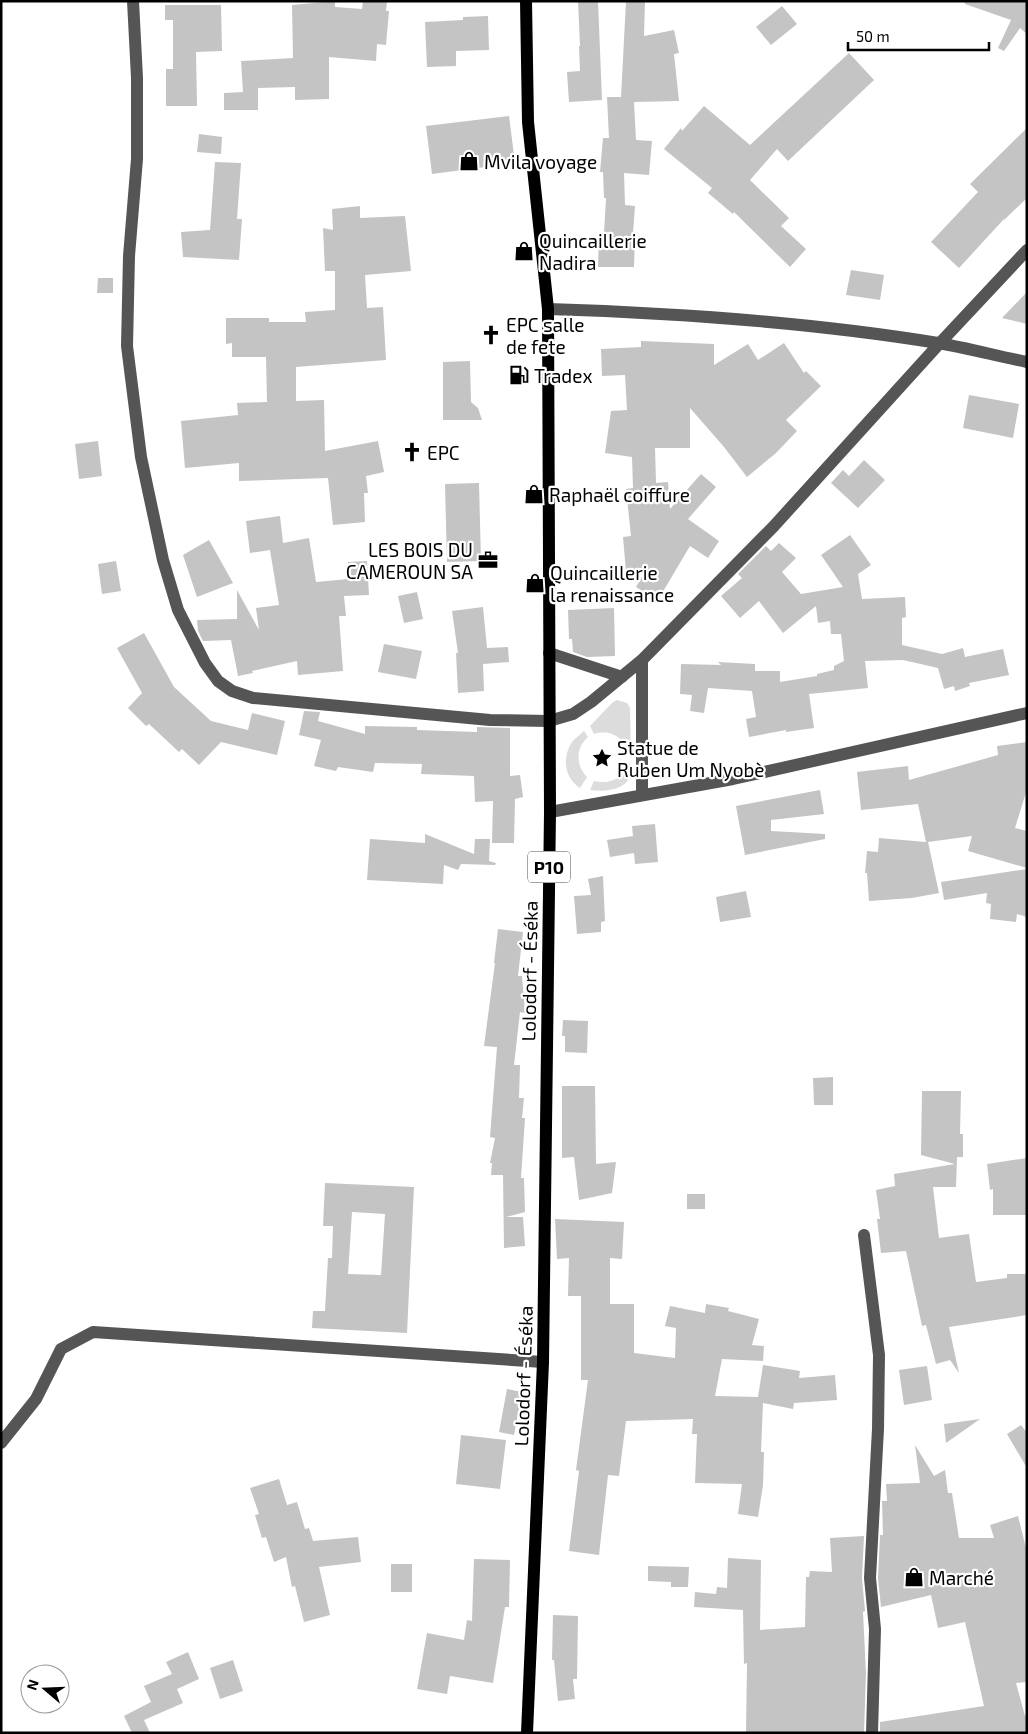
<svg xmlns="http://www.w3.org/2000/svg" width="1028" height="1734" font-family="'Exo 2',sans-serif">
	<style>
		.green { fill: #dcdcdc }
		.building { fill: #c4c4c4; fill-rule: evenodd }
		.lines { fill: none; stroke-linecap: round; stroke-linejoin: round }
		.minor { stroke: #555; stroke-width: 12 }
		.major { stroke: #000; stroke-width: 12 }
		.labels { text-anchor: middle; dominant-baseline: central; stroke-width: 4.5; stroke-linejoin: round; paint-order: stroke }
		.shield { fill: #fff; stroke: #4c4c4c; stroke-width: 1 }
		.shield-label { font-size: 18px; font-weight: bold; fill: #000 }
		.poi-label { font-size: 19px; fill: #000; stroke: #fff; text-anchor: start }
		.street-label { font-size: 19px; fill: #000; stroke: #fff }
	</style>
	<rect width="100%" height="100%" fill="#fff"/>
	<path class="green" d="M617,700L627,703L630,708L631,752H629C623,737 610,729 594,734L590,726L613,702Z
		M584,731L588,737C575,748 576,766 587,777L580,788C564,778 562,757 572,742C575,738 580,735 584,731Z
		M629,761C638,787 611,793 590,790L594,781C611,785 624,778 629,761Z"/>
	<path class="building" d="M335,1V7L362,9L363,1H387L386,11H389L386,45L377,44L376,61L329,57V99L295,100V87L258,88V110H224V93L243,92L241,61L293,58L292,5Z
		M578,1H598L602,100L569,102L567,72L580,71L579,46H580Z
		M626,1H645L644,36L674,30L679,53L674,54L679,101L634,102L636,140L652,141L649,175L624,173L625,205L635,206L633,233H635L634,267H598L599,233H604L606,198H604L603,172H600L603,138H609L607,97H621Z
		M965,1H1027V34L1020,28L1004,51L998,48L1011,20L965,4Z
		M165,5H221L222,51L196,52L197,106H166V69H173V20H165Z
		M782,6L797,24L771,45L756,27Z
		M488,16L489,50L456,51V66L427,67L425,22L463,20V17Z
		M849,53L874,80L788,161L777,149L750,180L789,218L781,226L806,249L790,267L734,212L733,214L708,193L712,188L664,149L681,128L682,131L704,106L750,145Z
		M509,116L515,163L432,174L426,126Z
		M1027,128V198L1004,220V219L959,268L931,242L978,192L970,184Z
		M199,134L222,137L221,154L197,152Z
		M215,162L241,163L237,219H242L239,260L183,257L181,232L210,230Z
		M360,206V218L405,216L411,271L365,275L367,308L383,307L386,360L296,367V401L324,400L325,451L378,441L384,472L366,476L368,493H364L365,522L333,525L328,478L239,481V463L185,468L181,421L238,415L237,403L267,402L266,357H232V343L226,344V318H269V322H306L305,312L335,310V271H325L323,228L333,230L332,209Z
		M851,270L884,275L880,300L846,295Z
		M98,278H113V293H97Z
		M1027,292V324L1002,318Z
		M641,341L714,344V365L748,344L758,360L784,343L804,373L806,371L821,386L786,420L797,431L776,453L747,477L724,447L690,408V448H655L656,483L668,482L670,509L701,474L716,487L688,519L719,541L708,558L690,546L658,600L636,587L645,572H626L623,537L631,536L626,489L633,488L632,457L605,453L611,411L627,410L625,375L602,376L601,349L641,347Z
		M470,361L471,402L478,408L482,420H443V362Z
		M969,395L1019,404L1013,438L963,428Z
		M98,441L102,476L79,479L75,444Z
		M864,460L885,480L858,508L831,483L843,470L849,476Z
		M479,483L481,561L447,562L445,484Z
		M280,516L283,543L309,538L316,582L348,579V562L367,561L369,595L344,596L346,616H339L343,671L298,675L297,661L252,671L253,673L238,676L231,640L203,641L198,631L197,620L237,619V590L259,630L256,608L279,605L270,550L250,553L246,521Z
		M850,535L871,565L858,574L862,599L905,597L906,617L902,618V645L942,654L963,648L965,657L1003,649L1009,675L969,683L970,686L955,691L954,686L944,689L938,668L903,660L865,661L868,688L809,694L814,728L786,732V730L749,737L746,719L756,717L752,691L708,688L704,713L690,711L692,695L680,694L681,664L721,665L718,662L755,664V671H780V682L817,676V674L834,670V666L844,661L841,634H831L830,621L818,623L816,606L783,633L759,601L740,618L721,596L742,578L738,574L766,546L771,551L779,543L796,558L782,572L801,594L843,587L821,555Z
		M209,540L233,583L197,597L183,555Z
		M116,561L121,591L102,594L98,564Z
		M417,592L423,619L404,623L398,596Z
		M483,607L487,648L508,647L509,662L483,664L484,691L458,693L456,653H458L452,611Z
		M614,608L615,656L587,657L573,652L572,639H569L568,610Z
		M144,633L174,687L211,721L248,730L252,713L285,721L277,755L221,742L199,765L182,749L179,752L149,724L146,726L128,708L142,693L117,648Z
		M384,644L422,651L416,679L378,672Z
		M304,711L320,712L318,721L365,734V726L417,727V730L477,732V727L510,728V776L520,775L523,797L515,799L514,843H492L493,801L475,802L474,776L421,774L422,764L375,763L373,772L338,767L336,771L314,766L321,740L299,735Z
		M1027,742V789L1015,828L1027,831V868L968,851L972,836L928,842L939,893L912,898L869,901L867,873H865L867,851L878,852L879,838L926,842L918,804L861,810L857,772L908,766L909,780L998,755L997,746Z
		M820,790L824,814L771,820V831L825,834V839L745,855L736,806Z
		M655,824L658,862L635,864L634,853L610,857L607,840L633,836L632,826Z
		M425,834L474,854L475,839H490L489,861L496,863L495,865L461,864L458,870L444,865L443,884L367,880L370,839L425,843Z
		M1027,869V917L1017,914L1016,922L990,919L991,904L986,903L987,893L944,900L941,882Z
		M603,876L605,921L601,922V932L577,934L574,896L591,895L588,879Z
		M746,891L751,917L720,922L716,897Z
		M498,929L523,932L518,976H522L525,1013L520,1012L514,1065H520L519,1098H524L522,1118H525L521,1178H524L525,1212L506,1217H523L525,1246L504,1248L503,1175H491L492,1163H490L495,1138L490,1137L497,1047L484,1046L495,963H494Z
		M563,1020L588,1021L587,1053L565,1052V1036H562Z
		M833,1077V1105H814L813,1078Z
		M562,1086H595L596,1164L616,1162L612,1193L579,1200L574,1157L562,1158Z
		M922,1091H961L960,1134H963V1157H957L956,1187H933L939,1238L969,1234L976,1282L1007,1278V1274H1026L1027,1315L949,1327L959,1373L950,1360L936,1364L926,1325L922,1326L906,1251L881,1253L877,1219H880L876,1190L895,1186L894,1174L955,1164L921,1155Z
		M1027,1158V1215H993V1189L990,1190L987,1164Z
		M325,1183L414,1187L407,1333L312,1328L313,1311H325L328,1258H332L333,1226H323ZM352,1212L385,1214L381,1275L348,1274Z
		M687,1194H705V1209H687Z
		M555,1219L624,1222L622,1259L610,1258V1304H634V1353L675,1358L676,1328L665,1326L670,1306L705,1313L706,1304L729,1308L728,1311L759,1319L752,1345L764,1346L763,1361L722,1359L715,1396L758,1397L763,1365L800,1371L799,1378L835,1375L837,1400L794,1403L793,1409L763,1403L761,1452H764L763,1485L758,1517L738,1514L742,1484L695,1483L697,1434H692L693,1419L626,1421L619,1476L608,1475L599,1555L569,1551L579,1471L576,1470L588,1380H581V1296H568L569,1258L557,1259Z
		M927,1366L932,1400L904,1405L899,1370Z
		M507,1389L522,1392L514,1435L499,1432Z
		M980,1419L946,1443L944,1424Z
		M1021,1425L1027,1433V1468L1007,1434Z
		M461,1435L506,1440L500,1489L456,1484Z
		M915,1445L934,1476L945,1470L948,1493H952L959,1538H994L990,1525L1018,1516L1027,1552V1682L1016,1683L1025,1716L1027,1715V1733H880V1722L984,1706L965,1622L938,1628L931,1595L881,1607L878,1578L880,1535H883L882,1501H887L886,1484L920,1483Z
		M279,1479L287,1505L297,1502L305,1529L309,1528L313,1541L358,1537L361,1562L319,1567L330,1615L304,1622L295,1586L292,1587L286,1557L274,1562L266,1537L262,1538L255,1515L259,1514L250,1488Z
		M864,1536L862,1578L865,1611L863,1612L866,1674L864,1733H746L747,1663L744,1664L743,1610L694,1607L695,1592L716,1594L717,1587L727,1588L728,1558L761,1560L760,1630L805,1627L806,1577H809L810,1571L832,1572L830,1538Z
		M474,1559L510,1560L509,1607H505L493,1683L450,1676L447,1694L417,1689L427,1633L464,1640L467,1620L472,1621Z
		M391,1564H412V1592H391Z
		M648,1566L689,1567L688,1587H671V1582L648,1581Z
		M553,1615L578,1616L577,1679H573L575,1699L558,1701L554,1660H552Z
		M188,1652L199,1679L177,1689L183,1703L144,1720L150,1733H132L124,1716L151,1702L144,1686L172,1674L166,1662Z
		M233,1660L243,1691L220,1699L210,1668Z"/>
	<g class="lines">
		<path class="minor" d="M133,1L137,78V159L129,256L127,346L141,457L163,560L178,610L205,663L218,681L232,691L253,698L490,720L549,721L573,714L591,702L642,660L774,526L939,344L1027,250
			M548,309C678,313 809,322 938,343C967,348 997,356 1027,362
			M549,653L622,677
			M642,660V795
			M550,812L733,779L1027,713
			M864,1235L879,1355L878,1429L870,1578L875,1629L872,1733
			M1,1443L36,1399L61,1349L93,1332L543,1362"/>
		<path class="major" d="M526,1L528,122L548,309L550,812L543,1362L527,1733"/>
	</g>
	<defs>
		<symbol id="shop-bare" viewBox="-9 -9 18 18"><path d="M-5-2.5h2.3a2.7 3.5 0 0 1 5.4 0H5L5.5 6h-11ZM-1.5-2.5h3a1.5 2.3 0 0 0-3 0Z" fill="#000" stroke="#fff" stroke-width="2.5" paint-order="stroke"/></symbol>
		<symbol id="church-bare" viewBox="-9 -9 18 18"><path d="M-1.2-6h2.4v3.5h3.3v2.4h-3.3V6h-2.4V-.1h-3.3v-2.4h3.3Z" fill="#000" stroke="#fff" stroke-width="2.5" paint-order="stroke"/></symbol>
		<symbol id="fuel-bare" viewBox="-9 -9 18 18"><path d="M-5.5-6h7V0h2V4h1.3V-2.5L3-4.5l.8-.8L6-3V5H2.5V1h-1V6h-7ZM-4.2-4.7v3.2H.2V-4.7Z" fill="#000" stroke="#fff" stroke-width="2.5" paint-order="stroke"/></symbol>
		<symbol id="office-bare" viewBox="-9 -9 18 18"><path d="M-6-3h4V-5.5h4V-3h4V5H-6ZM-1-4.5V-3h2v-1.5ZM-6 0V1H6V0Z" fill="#000" stroke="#fff" stroke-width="2.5" paint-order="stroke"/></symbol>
		<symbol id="sight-bare" viewBox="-9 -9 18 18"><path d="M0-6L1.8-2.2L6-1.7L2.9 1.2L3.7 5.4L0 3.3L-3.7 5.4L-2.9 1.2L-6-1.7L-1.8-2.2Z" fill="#000" stroke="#fff" stroke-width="2.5" paint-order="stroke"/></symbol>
	</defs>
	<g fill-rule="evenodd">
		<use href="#shop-bare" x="455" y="147" width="28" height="28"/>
		<use href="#shop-bare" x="510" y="237" width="28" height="28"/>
		<use href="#church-bare" x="477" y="321" width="28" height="28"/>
		<use href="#fuel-bare" x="505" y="361" width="28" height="28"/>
		<use href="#church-bare" x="398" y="438" width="28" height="28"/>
		<use href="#shop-bare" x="520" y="480" width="28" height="28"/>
		<use href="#office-bare" x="474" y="546" width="28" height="28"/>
		<use href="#shop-bare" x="521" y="569" width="28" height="28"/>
		<use href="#sight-bare" x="588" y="744" width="28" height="28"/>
		<use href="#shop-bare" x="900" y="1563" width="28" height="28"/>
	</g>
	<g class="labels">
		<rect class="shield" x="528" y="851.5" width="42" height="31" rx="4"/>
		<g class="shield-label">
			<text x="549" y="867">P10</text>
		</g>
		<g class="poi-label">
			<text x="484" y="161">Mvila voyage</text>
			<text x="539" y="240">Quincaillerie<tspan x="539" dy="22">Nadira</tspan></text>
			<text x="506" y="324">EPC salle<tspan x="506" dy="22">de fete</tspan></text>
			<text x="534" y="375">Tradex</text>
			<text x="427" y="452">EPC</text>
			<text x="549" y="494">Raphaël coiffure</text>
			<text x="473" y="549" text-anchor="end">LES BOIS DU<tspan x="473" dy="22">CAMEROUN SA</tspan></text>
			<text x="550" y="572">Quincaillerie<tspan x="550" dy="22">la renaissance</tspan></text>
			<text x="617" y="747">Statue de<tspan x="617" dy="22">Ruben Um Nyobè</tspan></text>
			<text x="929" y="1577">Marché</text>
		</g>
		<g class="street-label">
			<text transform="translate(529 971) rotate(-89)">Lolodorf - Éséka</text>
			<text transform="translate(523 1376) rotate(-88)">Lolodorf - Éséka</text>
		</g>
	</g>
	<rect width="1028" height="1734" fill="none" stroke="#000000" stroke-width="5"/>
	<g transform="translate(45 1689) rotate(289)"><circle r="24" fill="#ffffff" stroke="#999999"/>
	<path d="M0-4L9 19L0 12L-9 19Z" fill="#000000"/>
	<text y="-8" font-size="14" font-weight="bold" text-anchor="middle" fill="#000000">N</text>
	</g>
	<path d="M848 42v8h141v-8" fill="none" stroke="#000000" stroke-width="2.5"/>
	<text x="856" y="42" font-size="15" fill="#000000" stroke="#ffffff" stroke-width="4" paint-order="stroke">50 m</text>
</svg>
